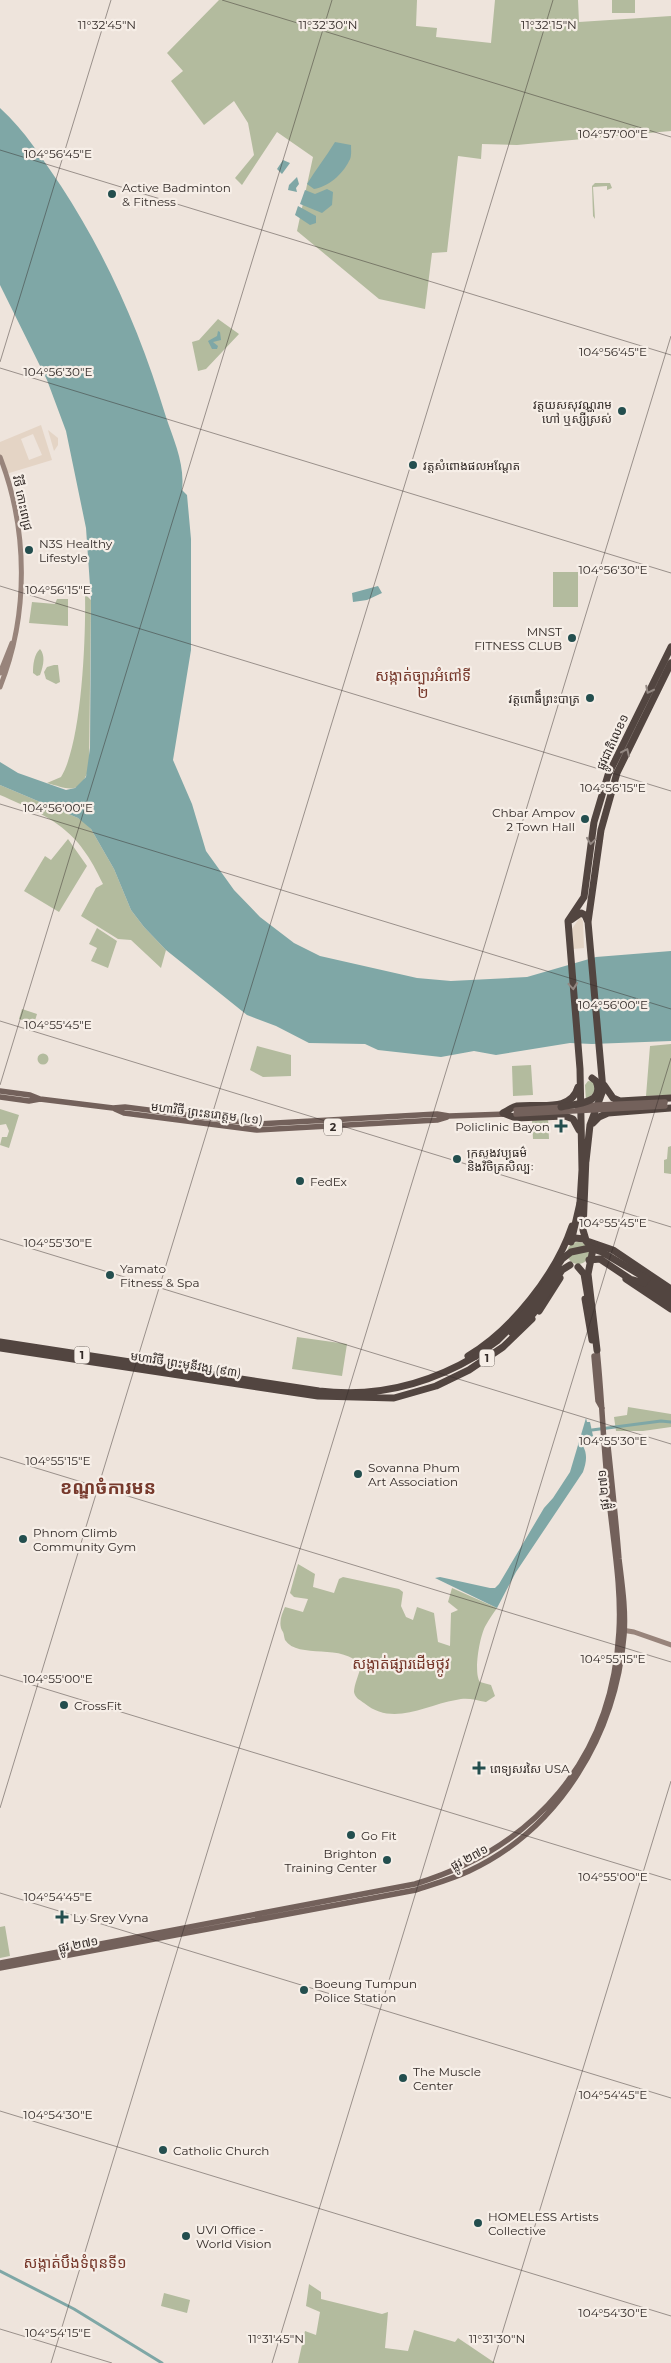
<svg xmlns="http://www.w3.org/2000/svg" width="671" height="2363" font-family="Montserrat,'Noto Sans Khmer',sans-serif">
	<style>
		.green { fill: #b3bb9e }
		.plaza { fill: #e4d4c5; fill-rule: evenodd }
		.water { fill: #7fa7a6 }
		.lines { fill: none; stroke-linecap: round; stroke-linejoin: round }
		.canal { stroke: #7fa7a6; stroke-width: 3 }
		.secondary { stroke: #98847b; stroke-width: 5 }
		.primary { stroke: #73615b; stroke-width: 5.5 }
		.highway { stroke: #524540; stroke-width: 7 }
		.primary-bridge { stroke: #73615b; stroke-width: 5.5 }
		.highway-bridge { stroke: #524540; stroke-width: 7 }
		.oneway { stroke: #948983 }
		.ticks { fill: none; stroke: #332b28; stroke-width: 1; stroke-opacity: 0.45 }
		.poi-dot { fill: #234e4e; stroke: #f6eee7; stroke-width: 2 }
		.labels { text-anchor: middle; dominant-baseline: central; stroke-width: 4.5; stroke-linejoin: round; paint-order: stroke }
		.shield { fill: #f6eee7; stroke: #6e6661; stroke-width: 1 }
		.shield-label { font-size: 11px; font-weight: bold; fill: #332b28 }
		.poi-label { font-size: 12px; fill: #332b28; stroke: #f6eee7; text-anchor: start }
		.street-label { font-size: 12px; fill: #332b28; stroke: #f6eee7 }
		.quarter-label { font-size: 15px; fill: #77392c; stroke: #f6eee7 }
		.district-label { font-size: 18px; font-weight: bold; fill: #77392c; stroke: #f6eee7 }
		.ticks-label { font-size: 12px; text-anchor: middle; fill: #332b28; stroke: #f6eee7; stroke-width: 4.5; stroke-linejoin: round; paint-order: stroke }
	</style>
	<rect width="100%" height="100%" fill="#eee4dc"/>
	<path class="green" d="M219,0H417L416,26L437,28L436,37L491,43L495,0H578L579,22L671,16V131L517,145L482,144L481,159L458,156L447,252L432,253L425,309L379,299L297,231L313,157L277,132L242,185L235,178L254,155L248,123L234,101L204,125L171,81L183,71L167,53Z
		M612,0H635V13H612Z
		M595,183H610L612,188L607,190V186L593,187L595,219L593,216L592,186Z
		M218,319L239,334L206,369L198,371L192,342L199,340Z
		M553,572H578V607H553Z
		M85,594L91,600L89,768C80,796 69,789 47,783L61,777C82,743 86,636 85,594Z
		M57,599H68V626L29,623L32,602L55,604Z
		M40,649C46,656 43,667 40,675L37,676L33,673C33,665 34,654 40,649Z
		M54,665H58L60,682L56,684L46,679L44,672L47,667Z
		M0,785L78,818L86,823L91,829L114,869L131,910L144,927L166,950L161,968L131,940L118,939L81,916L96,888L103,884C78,829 53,818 0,795Z
		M68,839L87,866L59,912L24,891L45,856L51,860Z
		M97,928L117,941L108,968L91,961L97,948L89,944Z
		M22,1009L37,1014L34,1024L19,1019Z
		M671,1044V1095L646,1096L650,1046Z
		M257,1046L291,1055V1076L263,1077L250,1070Z
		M37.5 1059a5.5 5.5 0 1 1 11 0a5.5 5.5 0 1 1-11 0Z
		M531,1065L533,1095L513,1096L512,1066Z
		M588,1081L594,1082L596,1090L586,1101L585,1085Z
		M0,1109L19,1115L9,1148L0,1145L2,1137H7L9,1131L6,1124L0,1125Z
		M548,1118L549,1139H533L532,1120Z
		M671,1146V1174L664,1173V1160L667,1159L668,1147Z
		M567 1253a11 11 0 1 1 22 0a11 11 0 1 1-22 0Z
		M297,1337L347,1344L342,1376L292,1369Z
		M628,1407L671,1414V1427L643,1431H616L614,1417L627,1415Z
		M298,1564L315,1574L313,1587L334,1593L339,1579L343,1577L399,1589L403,1592L401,1606L406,1617L413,1620L417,1607L434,1613L438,1642L450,1646L451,1613L458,1610L448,1602L452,1588L497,1608C493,1614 489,1619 486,1625C480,1634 473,1673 480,1682L491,1685L495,1696L486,1702C475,1700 467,1697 456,1700C425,1705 393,1727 364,1703C360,1700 355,1698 354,1692C354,1685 359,1674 361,1666C344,1642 298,1660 285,1640C284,1637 284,1634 283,1632C278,1625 281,1615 285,1607L303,1612L308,1599L294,1597L290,1593Z
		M5,1926L10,1956L0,1958V1927Z
		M309,2284L321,2292V2299L382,2314L388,2312L385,2348L408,2351L414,2330L455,2342L458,2338L495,2363H298L305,2331L316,2335L320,2312L306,2306Z
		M164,2293L190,2300L187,2313L161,2306Z"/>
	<path class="plaza" d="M41,425L52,460L6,474L0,457V442ZM33,434L42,455L29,460L21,439Z
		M48,430L58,438V445L54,451Z
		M580,917L583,921L584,948L573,949L572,929Z"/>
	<path class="water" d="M0,108C26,132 41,157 61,186C108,258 141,334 166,417C174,441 185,464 182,490L187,495L191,539V650L173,760L192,804L206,851L234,890L260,917L294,943L320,956L417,978L451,981L527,977L596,957L671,951V1041L592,1044L570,1043L496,1055L474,1051L441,1057L378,1050L365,1044L309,1043L276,1026L247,1015L166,950L144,927L131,910L114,869L91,829L78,818L0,785V762L18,773L66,790L75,788L86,777L90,748L91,600L86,528L66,431L47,380L0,285Z
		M335,142L351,145C351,150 352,157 349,161C343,174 328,187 314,189L307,184C316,169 326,157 335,142Z
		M283,160L290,163L282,174L277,169Z
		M297,177L299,184L296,188L297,192L288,190L289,185Z
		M327,189L333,192L332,205L322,213L300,204L305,190L315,194Z
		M298,206L316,216V223L310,225L295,215Z
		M218,331L220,332L221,340L213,342L218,346L217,349H212L208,341L217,336Z
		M378,586L382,593L367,600L353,602L352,593Z
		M586,1418L587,1422H590L593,1436L586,1439L583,1446C588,1455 586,1463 583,1472L516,1572L497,1608L435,1578L440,1577L490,1588H495L499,1584L544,1508L553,1498L570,1472Z"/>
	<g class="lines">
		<path class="canal" d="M592,1430L661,1421L671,1422
			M0,2271L74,2309L162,2363"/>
		<path class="secondary" d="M0,457C28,529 29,615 0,687
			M0,673L12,643
			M622,1630L634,1632L671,1645"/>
		<path class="primary" d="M0,1091L30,1095L40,1099L113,1108L125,1107L258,1124L437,1114L449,1116L507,1114
			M0,1097L29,1101L40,1099
			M115,1109L124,1113L257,1130L437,1120L447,1117
			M594,1356L598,1401L602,1408
			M0,1963L415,1884C534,1848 612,1760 619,1632C622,1586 612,1535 608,1489C603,1442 602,1397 597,1350
			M0,1968L416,1890C434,1884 452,1879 469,1871C561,1828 616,1733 624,1635C626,1610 622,1584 619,1559C616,1521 612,1484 608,1446L605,1439"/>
		<path class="highway" d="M571,920L581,913L585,915L588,922
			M604,1085L613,1098L620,1101L671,1098
			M503,1113C507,1111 512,1107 517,1106C538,1103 571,1113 578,1087
			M503,1113L516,1118L565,1116L573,1119L579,1130
			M593,1123L599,1117L608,1113L671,1108
			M586,1161L590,1125L603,1090L588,922L601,830L617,773L671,663
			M580,1203L582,1170L580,1069L568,921L584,897L594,822L608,775L671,647
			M586,1240L583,1230L586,1157
			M569,1241L575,1238L584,1239L593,1249L588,1274L597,1350
			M587,1241L613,1250L671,1289
			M626,1279L671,1309
			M647,1279L671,1295
			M644,1283L671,1301
			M585,1299L592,1340
			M539,1311L560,1278
			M0,1342L319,1391C376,1398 427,1385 476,1356
			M0,1348L318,1396L394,1398L436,1386L469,1370L503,1347L532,1319
			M468,1356C512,1330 556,1274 572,1226"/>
		<path class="primary-bridge" d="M577,1106L665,1102
			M516,1110L565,1107
			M516,1114L665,1106"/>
		<path class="highway-bridge" d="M561,1107C574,1104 606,1104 596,1081L592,1078
			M571,1242L580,1203
			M589,1260L600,1259L630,1279L644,1283
			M578,1267L584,1274L589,1304
			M512,1333L533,1314L562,1270L570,1265
			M476,1356L497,1341L528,1310L562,1259L571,1252L590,1248L602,1252L647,1279"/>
	</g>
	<defs><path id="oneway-chevron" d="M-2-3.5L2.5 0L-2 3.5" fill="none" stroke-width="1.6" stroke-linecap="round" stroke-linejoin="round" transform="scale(1.25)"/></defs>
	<g class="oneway">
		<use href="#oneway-chevron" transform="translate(649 690) rotate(117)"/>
		<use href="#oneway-chevron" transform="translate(626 752) rotate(-65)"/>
		<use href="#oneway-chevron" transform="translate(591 841) rotate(98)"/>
		<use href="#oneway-chevron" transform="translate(573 986) rotate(85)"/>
	</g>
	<path class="ticks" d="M222,0L671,137M0,150L671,355M0,362L111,0M0,368L671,573M0,586L671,791M0,804L671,1009M0,1021L671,1227M0,1085L332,0M0,1239L671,1444M0,1457L671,1662M0,1675L671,1880M0,1808L553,0M0,1893L671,2098M0,2111L671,2316M0,2329L112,2363M51,2363L671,336M272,2363L671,1058M493,2363L671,1781"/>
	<g class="poi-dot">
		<circle cx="112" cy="194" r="5"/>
		<circle cx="622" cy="411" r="5"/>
		<circle cx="413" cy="465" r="5"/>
		<circle cx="29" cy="550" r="5"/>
		<circle cx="572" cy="638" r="5"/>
		<circle cx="590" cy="698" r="5"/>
		<circle cx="585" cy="819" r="5"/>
		<path d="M558.5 1118.5h5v5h5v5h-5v5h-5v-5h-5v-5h5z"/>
		<circle cx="457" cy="1159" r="5"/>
		<circle cx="300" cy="1181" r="5"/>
		<circle cx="110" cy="1275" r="5"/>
		<circle cx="358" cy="1474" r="5"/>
		<circle cx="23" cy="1539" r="5"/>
		<circle cx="64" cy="1705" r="5"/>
		<path d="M476.5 1760.5h5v5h5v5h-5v5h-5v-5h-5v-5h5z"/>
		<circle cx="351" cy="1835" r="5"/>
		<circle cx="387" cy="1860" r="5"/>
		<path d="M59.5 1909.5h5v5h5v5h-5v5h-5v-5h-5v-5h5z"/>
		<circle cx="304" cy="1990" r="5"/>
		<circle cx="403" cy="2078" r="5"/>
		<circle cx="163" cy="2150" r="5"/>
		<circle cx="478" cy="2223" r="5"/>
		<circle cx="186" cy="2236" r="5"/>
	</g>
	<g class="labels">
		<g class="shield">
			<rect x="324" y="1118.5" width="18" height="17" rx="4"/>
			<rect x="74.5" y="1346.5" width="15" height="17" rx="4"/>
			<rect x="479.5" y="1349.5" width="15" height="17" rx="4"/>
		</g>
		<g class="shield-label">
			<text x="333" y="1127">2</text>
			<text x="82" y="1355">1</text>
			<text x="487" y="1358">1</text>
		</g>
		<g class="poi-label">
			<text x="122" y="187">Active Badminton<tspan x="122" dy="14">&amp; Fitness</tspan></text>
			<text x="612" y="404" text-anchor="end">វត្តយសសុវណ្ណរាម<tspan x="612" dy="14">ហៅ ឬស្សីស្រស់</tspan></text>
			<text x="423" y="465">វត្តសំពោងផលអណ្តែត</text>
			<text x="39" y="543">N3S Healthy<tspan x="39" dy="14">Lifestyle</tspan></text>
			<text x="562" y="631" text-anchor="end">MNST<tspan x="562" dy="14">FITNESS CLUB</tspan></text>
			<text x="580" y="698" text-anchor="end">វត្តពោធិ៏ព្រះបាត្រ</text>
			<text x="575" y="812" text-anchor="end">Chbar Ampov<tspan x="575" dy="14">2 Town Hall</tspan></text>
			<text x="550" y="1126" text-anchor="end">Policlinic Bayon</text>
			<text x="467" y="1152">ក្រសួងវប្បធម៌<tspan x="467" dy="14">និងវិចិត្រសិល្បៈ</tspan></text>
			<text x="310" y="1181">FedEx</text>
			<text x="120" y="1268">Yamato<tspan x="120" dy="14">Fitness &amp; Spa</tspan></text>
			<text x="368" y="1467">Sovanna Phum<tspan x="368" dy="14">Art Association</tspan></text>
			<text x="33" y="1532">Phnom Climb<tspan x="33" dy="14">Community Gym</tspan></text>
			<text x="74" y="1705">CrossFit</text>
			<text x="490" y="1768">ពេទ្យសរសៃ USA</text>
			<text x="361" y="1835">Go Fit</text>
			<text x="377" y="1853" text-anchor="end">Brighton<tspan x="377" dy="14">Training Center</tspan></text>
			<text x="73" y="1917">Ly Srey Vyna</text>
			<text x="314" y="1983">Boeung Tumpun<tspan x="314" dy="14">Police Station</tspan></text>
			<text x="413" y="2071">The Muscle<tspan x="413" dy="14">Center</tspan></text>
			<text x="173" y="2150">Catholic Church</text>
			<text x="488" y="2216">HOMELESS Artists<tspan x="488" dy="14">Collective</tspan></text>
			<text x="196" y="2229">UVI Office -<tspan x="196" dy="14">World Vision</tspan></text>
		</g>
		<g class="street-label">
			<text transform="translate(23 503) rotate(78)">វិថី កោះពេជ្រ</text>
			<text transform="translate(612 742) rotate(-65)">ផ្លូវជាតិលេខ១</text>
			<text transform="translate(207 1113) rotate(7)">មហាវិថី ព្រះនរោត្តម (៤១)</text>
			<text transform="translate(186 1364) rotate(9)">មហាវិថី ព្រះមុនីវង្ស (៩៣)</text>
			<text transform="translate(603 1490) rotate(-95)">ផ្លូវ ២៧១</text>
			<text transform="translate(469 1857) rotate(-28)">ផ្លូវ ២៧១</text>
			<text transform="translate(78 1944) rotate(-11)">ផ្លូវ ២៧១</text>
		</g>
		<g class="quarter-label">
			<text x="423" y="675">សង្កាត់ច្បារអំពៅទី<tspan x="423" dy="17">២</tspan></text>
			<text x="401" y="1663">សង្កាត់ផ្សារដើមថ្កូវ</text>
			<text x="75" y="2262">សង្កាត់បឹងទំពុនទី១</text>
		</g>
		<g class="district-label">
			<text x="108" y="1488">ខណ្ឌចំការមន</text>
		</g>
	</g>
	<g class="ticks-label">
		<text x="107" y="29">11°32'45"N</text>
		<text x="328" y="29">11°32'30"N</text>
		<text x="549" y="29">11°32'15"N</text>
		<text x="613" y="138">104°57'00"E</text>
		<text x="58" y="158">104°56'45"E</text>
		<text x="613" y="356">104°56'45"E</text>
		<text x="58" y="376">104°56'30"E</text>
		<text x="613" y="574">104°56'30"E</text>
		<text x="58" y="594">104°56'15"E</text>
		<text x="613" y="792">104°56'15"E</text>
		<text x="58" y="812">104°56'00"E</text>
		<text x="613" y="1009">104°56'00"E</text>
		<text x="58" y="1029">104°55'45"E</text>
		<text x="613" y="1227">104°55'45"E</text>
		<text x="58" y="1247">104°55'30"E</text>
		<text x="613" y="1445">104°55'30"E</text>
		<text x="58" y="1465">104°55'15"E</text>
		<text x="613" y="1663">104°55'15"E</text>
		<text x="58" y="1683">104°55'00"E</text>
		<text x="613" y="1881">104°55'00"E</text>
		<text x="58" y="1901">104°54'45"E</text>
		<text x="613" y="2099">104°54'45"E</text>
		<text x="58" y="2119">104°54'30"E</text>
		<text x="613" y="2317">104°54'30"E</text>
		<text x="58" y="2337">104°54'15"E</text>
		<text x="276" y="2343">11°31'45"N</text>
		<text x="497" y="2343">11°31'30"N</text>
	</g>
</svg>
